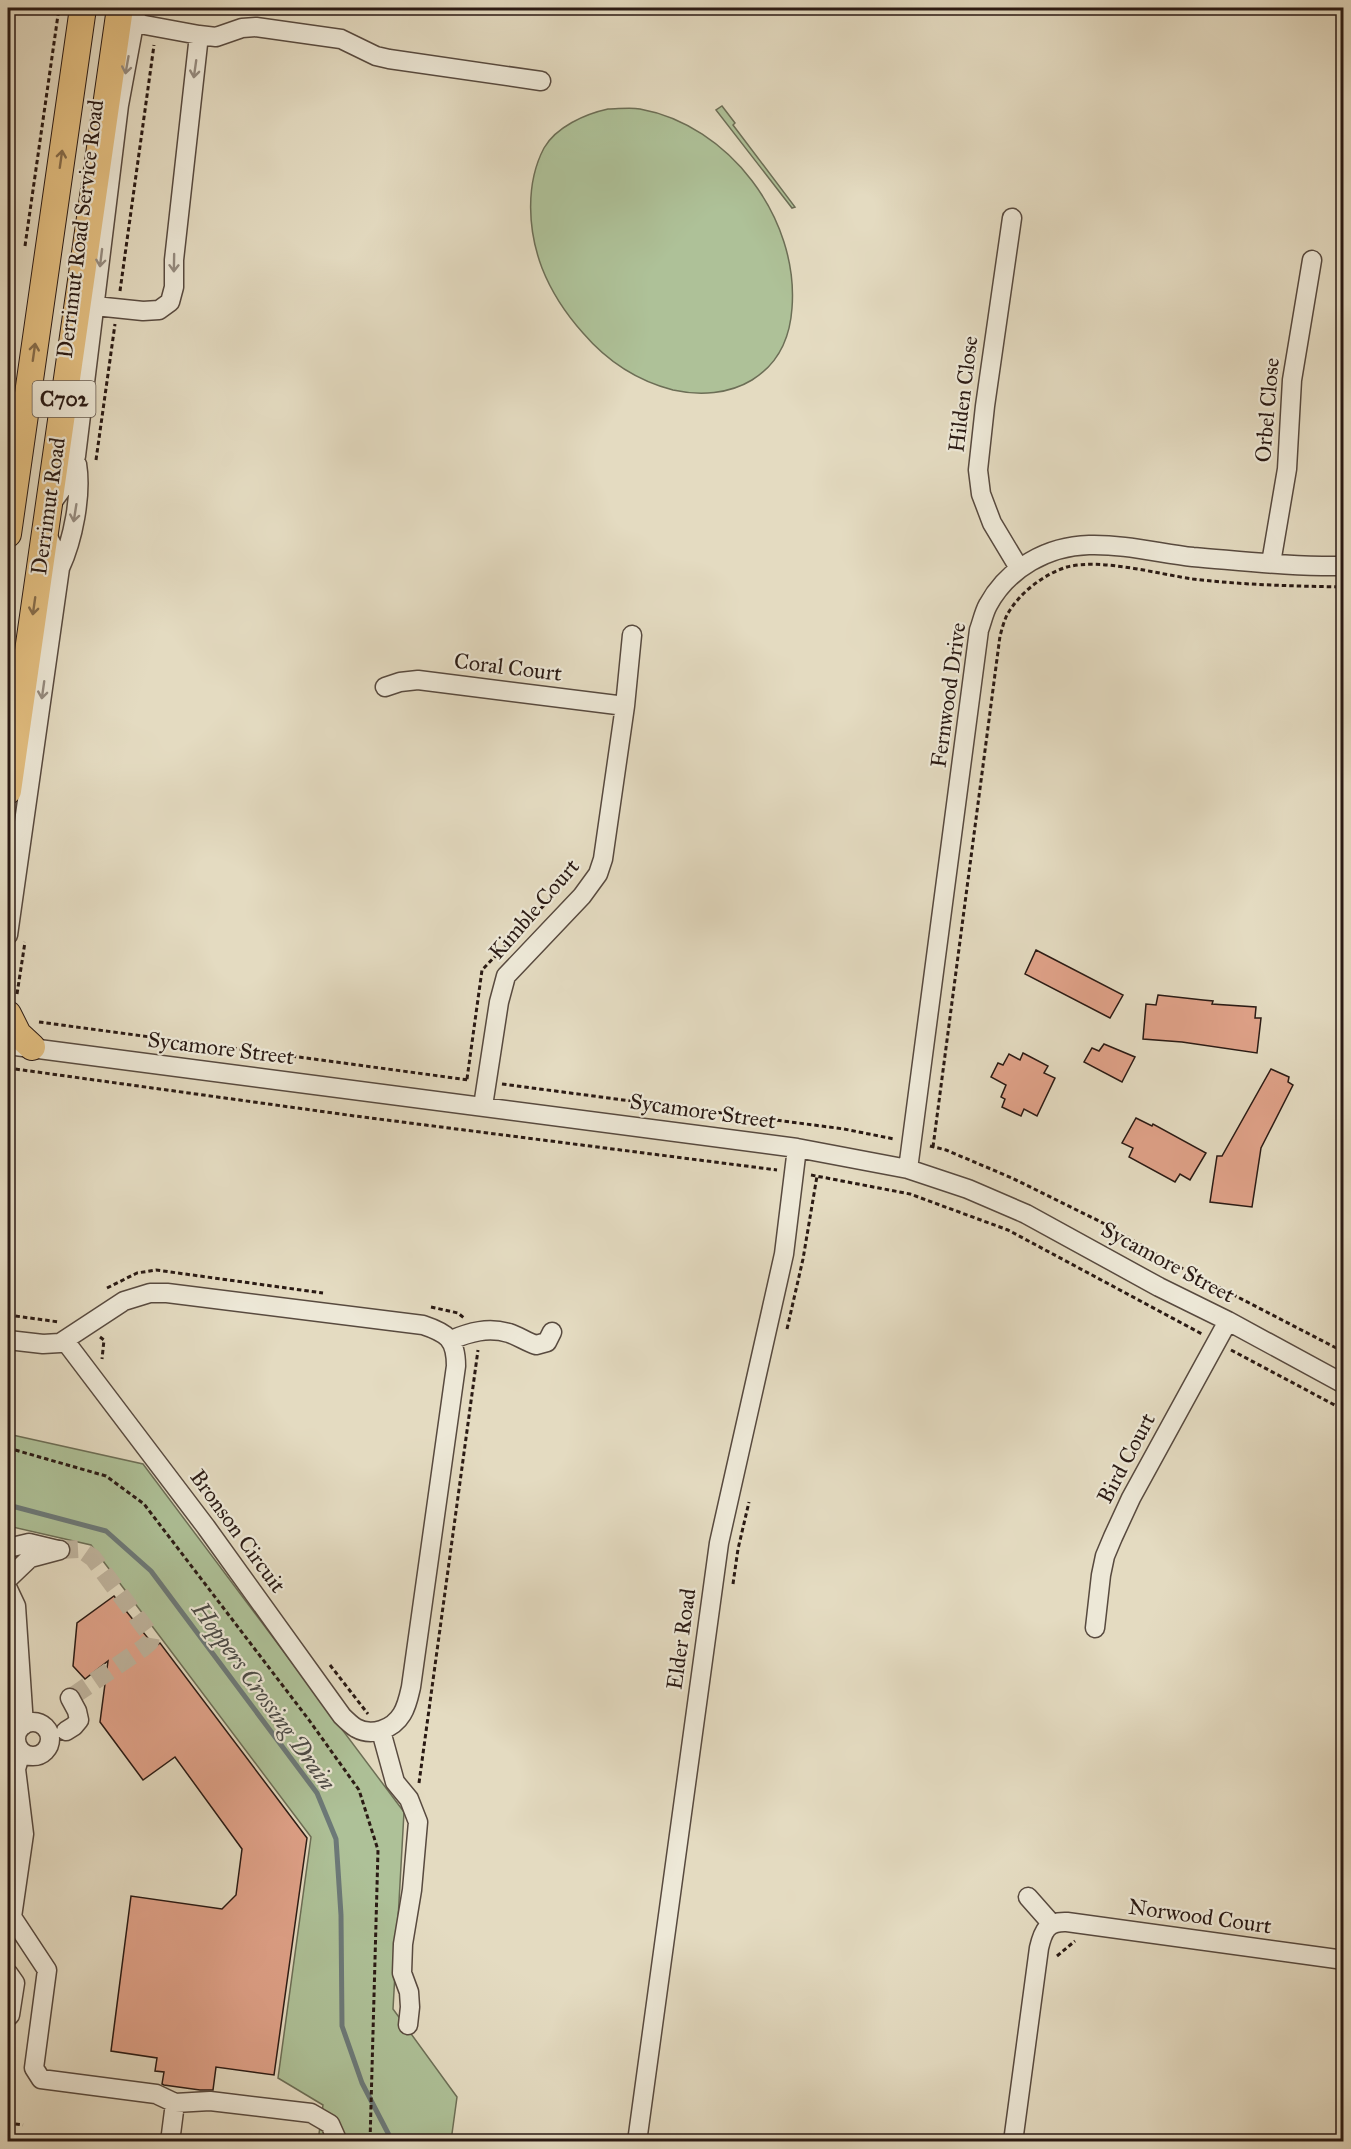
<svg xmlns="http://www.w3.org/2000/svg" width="1351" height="2149" font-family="'IM FELL Great Primer',serif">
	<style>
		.park { fill: #aec198; stroke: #6c6e56; stroke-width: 1.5 }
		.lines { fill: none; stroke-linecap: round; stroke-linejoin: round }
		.stream { stroke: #6c7978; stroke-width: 5 }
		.building { fill: #e0a289; stroke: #2a1a14; stroke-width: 1.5 }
		.minor-tunnel { stroke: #bfb49e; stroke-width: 18; stroke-dasharray: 18 9; stroke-linecap: butt }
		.minor-casing { stroke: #584a3f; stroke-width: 21 }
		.highway-casing { stroke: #2a1a14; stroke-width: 28 }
		.path { stroke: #2a1a14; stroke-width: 3; stroke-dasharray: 4.5 3; stroke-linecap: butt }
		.minor { stroke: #ede8d7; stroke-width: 18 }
		.highway { stroke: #e2be80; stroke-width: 26 }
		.oneway { stroke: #958b7f }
		.oneway2 { stroke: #866c4a }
		.labels { text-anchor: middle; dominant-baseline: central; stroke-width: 4.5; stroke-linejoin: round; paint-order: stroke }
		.shield { fill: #ede8d7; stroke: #64584e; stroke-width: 1.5 }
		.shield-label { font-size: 21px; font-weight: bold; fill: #2a1a14 }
		.street-label { font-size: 22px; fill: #2a1a14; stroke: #ede8d7 }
		.water-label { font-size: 24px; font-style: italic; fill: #4b4a46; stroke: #ede8d7 }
	</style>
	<rect width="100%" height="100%" fill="#e4dbc1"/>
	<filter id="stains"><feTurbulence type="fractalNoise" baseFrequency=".00333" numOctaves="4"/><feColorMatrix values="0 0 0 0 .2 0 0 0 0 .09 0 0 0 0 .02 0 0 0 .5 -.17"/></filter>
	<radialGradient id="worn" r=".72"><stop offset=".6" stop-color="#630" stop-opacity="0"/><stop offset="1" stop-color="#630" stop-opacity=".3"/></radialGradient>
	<path class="park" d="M722,106L735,123L733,125L795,207L792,208L716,110Z
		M608,109C618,109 630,107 640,109C729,125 799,218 792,308C790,338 778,364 752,380C729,394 700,396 673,390C638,381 607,361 583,333C566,314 551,291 542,268C528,231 525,184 544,148C556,127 585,114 608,109Z
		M8,1434L143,1464L404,1812L393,2009L457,2097L451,2141H318L323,2105L278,2078L311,1837L91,1545L8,1526Z"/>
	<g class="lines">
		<path class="stream" d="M8,1505L106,1531L151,1571L317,1793L336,1839L341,1915L342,2026L362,2083L390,2137L395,2142"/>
	</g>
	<path class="building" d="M1036,950L1123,995L1110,1018L1025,974Z
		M1158,995L1203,1000L1213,1001L1212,1004L1256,1007L1255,1018H1261L1257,1053L1182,1042L1143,1039L1146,1004L1156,1005Z
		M1104,1044L1135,1057L1122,1082L1084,1062L1092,1048L1099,1051Z
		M1023,1053L1048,1066L1044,1073L1055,1078L1037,1116L1024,1109L1021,1116L1002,1107L1005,1099L1001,1097L1006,1085L991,1077L998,1063L1003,1065L1009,1054L1020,1060Z
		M1271,1069L1289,1077L1288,1082L1293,1085L1261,1148L1252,1207L1210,1202L1217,1156H1222Z
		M1136,1118L1152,1126L1153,1124L1206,1153L1190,1180L1180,1174L1175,1182L1129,1157L1133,1148L1122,1143Z
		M114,1596L155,1647L160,1643L307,1838L274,2075L216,2067L213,2090H200L164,2085L162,2084L164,2072L155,2071L157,2058L111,2051L131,1896L222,1909L236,1895L242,1849L175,1757L143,1780L100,1722L108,1661L85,1679L73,1666L77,1623Z"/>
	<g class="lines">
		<path class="minor-tunnel" d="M60,1550L80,1549L93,1558L151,1636L150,1642L143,1648L70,1698"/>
		<defs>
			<path id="minor" d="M199,35L216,37L242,28L256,27L341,39L376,56L389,59L541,81
				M1012,218L985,406L978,470L981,494L992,523L1019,568
				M95,306L143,311L159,310L170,302L174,287V260L199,35L134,23
				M51,504L69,479L76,456L119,105L137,8
				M1271,563L1287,469L1292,380L1312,260
				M60,568C73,540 82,495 77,464
				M385,687L400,682L418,680L625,706
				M8,935L60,568L54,549L45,531
				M8,1045L797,1148L908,1169L968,1189L1026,1214L1159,1287L1228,1321L1344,1384
				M483,1106L499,1002L506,976L582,896L598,874L603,859L625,706L632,635
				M908,1169L979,630C982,622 984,612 988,605C1008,568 1048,546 1089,545C1124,544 1159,553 1193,557C1243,561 1294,567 1344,566
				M8,1340L43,1344L60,1343L124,1301L150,1293H167L423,1325C447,1333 456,1339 456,1366L411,1687C409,1696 407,1706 402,1714C393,1729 372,1737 356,1728C351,1725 346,1720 342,1716L206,1527L65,1341
				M451,1340C470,1332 488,1327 509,1333C518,1336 527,1342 536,1345L547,1342L552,1332
				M8,1548L29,1543L58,1550
				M8,1579L30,1558L60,1550
				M8,1589L16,1606L24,1725
				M1095,1628L1101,1575L1105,1556L1113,1537L1131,1498L1228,1321
				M16 1739a17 17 0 1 1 34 0a17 17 0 1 1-34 0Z
				M66,1731L74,1726L79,1720L77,1711L70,1698
				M381,1731L395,1782L409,1799L418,1822L412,1890L403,1944L402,1973L409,1992L410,2007L408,2025
				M21,1752L16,1769L24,1834L12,1917L47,1970L34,2068L41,2079L156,2094L175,2103L170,2142
				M1028,1897L1051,1923
				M8,1973L15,1983L10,2015L8,2017
				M175,2103L210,2101L311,2113L330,2124L338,2142
				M637,2142L719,1543L784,1254L797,1148
				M1013,2142L1039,1948C1043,1931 1047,1921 1067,1922L1344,1960"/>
			<path id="highway" d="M8,534L83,8
				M8,791L120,8
				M8,1014L18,1034L32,1047"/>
		</defs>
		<use href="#minor" class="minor-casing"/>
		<use href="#highway" class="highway-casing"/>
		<path class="path" d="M25,246L59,8
			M120,291L154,45
			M96,460L115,324
			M17,994L25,942
			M39,1022L469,1080
			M8,1068L355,1116L777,1170
			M467,1079L482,970L573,875
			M502,1084L844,1129L894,1139
			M930,1146L946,1150L1012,1178L1105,1224L1170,1262L1344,1352
			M933,1147L1000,636C1002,629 1004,621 1007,615C1019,593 1044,574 1067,567C1101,558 1158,574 1193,579C1243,585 1293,586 1344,587
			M811,1175L910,1194L1008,1230L1202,1334
			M107,1288L137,1273L156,1270L323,1293
			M431,1307L458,1313L464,1318
			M8,1315L59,1322
			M787,1329L803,1259L817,1176
			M100,1337L104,1340L102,1359
			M1231,1350L1344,1410
			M8,1448L106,1476L144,1504L309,1720L359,1790L378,1850L370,2142
			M733,1584L738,1549L749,1502
			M330,1665L368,1714
			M419,1783L478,1350
			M1057,1956L1075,1941
			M8,2123L23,2125"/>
		<use href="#minor" class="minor"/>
		<use href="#highway" class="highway"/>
	</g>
	<defs><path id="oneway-shaft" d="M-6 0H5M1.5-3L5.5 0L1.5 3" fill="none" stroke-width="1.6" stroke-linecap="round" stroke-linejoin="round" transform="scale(1.5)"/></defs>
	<g class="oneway">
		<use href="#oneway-shaft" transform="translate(127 65) rotate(100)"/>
		<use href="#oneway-shaft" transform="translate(195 69) rotate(98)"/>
		<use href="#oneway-shaft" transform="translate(101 258) rotate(97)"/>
		<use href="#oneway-shaft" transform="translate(174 263) rotate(91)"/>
		<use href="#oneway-shaft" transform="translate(75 513) rotate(99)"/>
		<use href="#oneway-shaft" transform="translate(43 690) rotate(98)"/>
	</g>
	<g class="oneway2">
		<use href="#oneway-shaft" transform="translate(61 159) rotate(-82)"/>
		<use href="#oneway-shaft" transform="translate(34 352) rotate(-82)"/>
		<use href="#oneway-shaft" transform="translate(34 606) rotate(98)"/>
	</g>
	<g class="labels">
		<rect class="shield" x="32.5" y="381" width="63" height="36" rx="4.5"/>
		<g class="shield-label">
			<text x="64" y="399">C702</text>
		</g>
		<g class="street-label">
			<text transform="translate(80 229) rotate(-83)">Derrimut Road Service Road</text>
			<text transform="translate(963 394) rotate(-83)">Hilden Close</text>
			<text transform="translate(1267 410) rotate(-85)">Orbel Close</text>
			<text transform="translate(48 506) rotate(-82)">Derrimut Road</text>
			<text transform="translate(508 667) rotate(7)">Coral Court</text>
			<text transform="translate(948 695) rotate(-82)">Fernwood Drive</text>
			<text transform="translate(534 909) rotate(-49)">Kimble Court</text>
			<text transform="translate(221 1048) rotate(7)">Sycamore Street</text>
			<text transform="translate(703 1111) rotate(8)">Sycamore Street</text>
			<text transform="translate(1168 1262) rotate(28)">Sycamore Street</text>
			<text transform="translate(1126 1458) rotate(-62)">Bird Court</text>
			<text transform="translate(238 1531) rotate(54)">Bronson Circuit</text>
			<text transform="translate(681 1639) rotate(-82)">Elder Road</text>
			<text transform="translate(1200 1916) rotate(8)">Norwood Court</text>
		</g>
		<g class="water-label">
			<text transform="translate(264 1696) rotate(54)">Hoppers Crossing Drain</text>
		</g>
	</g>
	<rect width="1351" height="2149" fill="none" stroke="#e4dbc1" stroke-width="30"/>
	<rect x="9" y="9" width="1333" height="2131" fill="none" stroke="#2a1a14" stroke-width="3"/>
	<rect x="15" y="15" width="1321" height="2119" fill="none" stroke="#2a1a14" stroke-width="1.5"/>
	<rect width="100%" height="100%" filter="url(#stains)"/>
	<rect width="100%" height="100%" fill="url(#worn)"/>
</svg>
